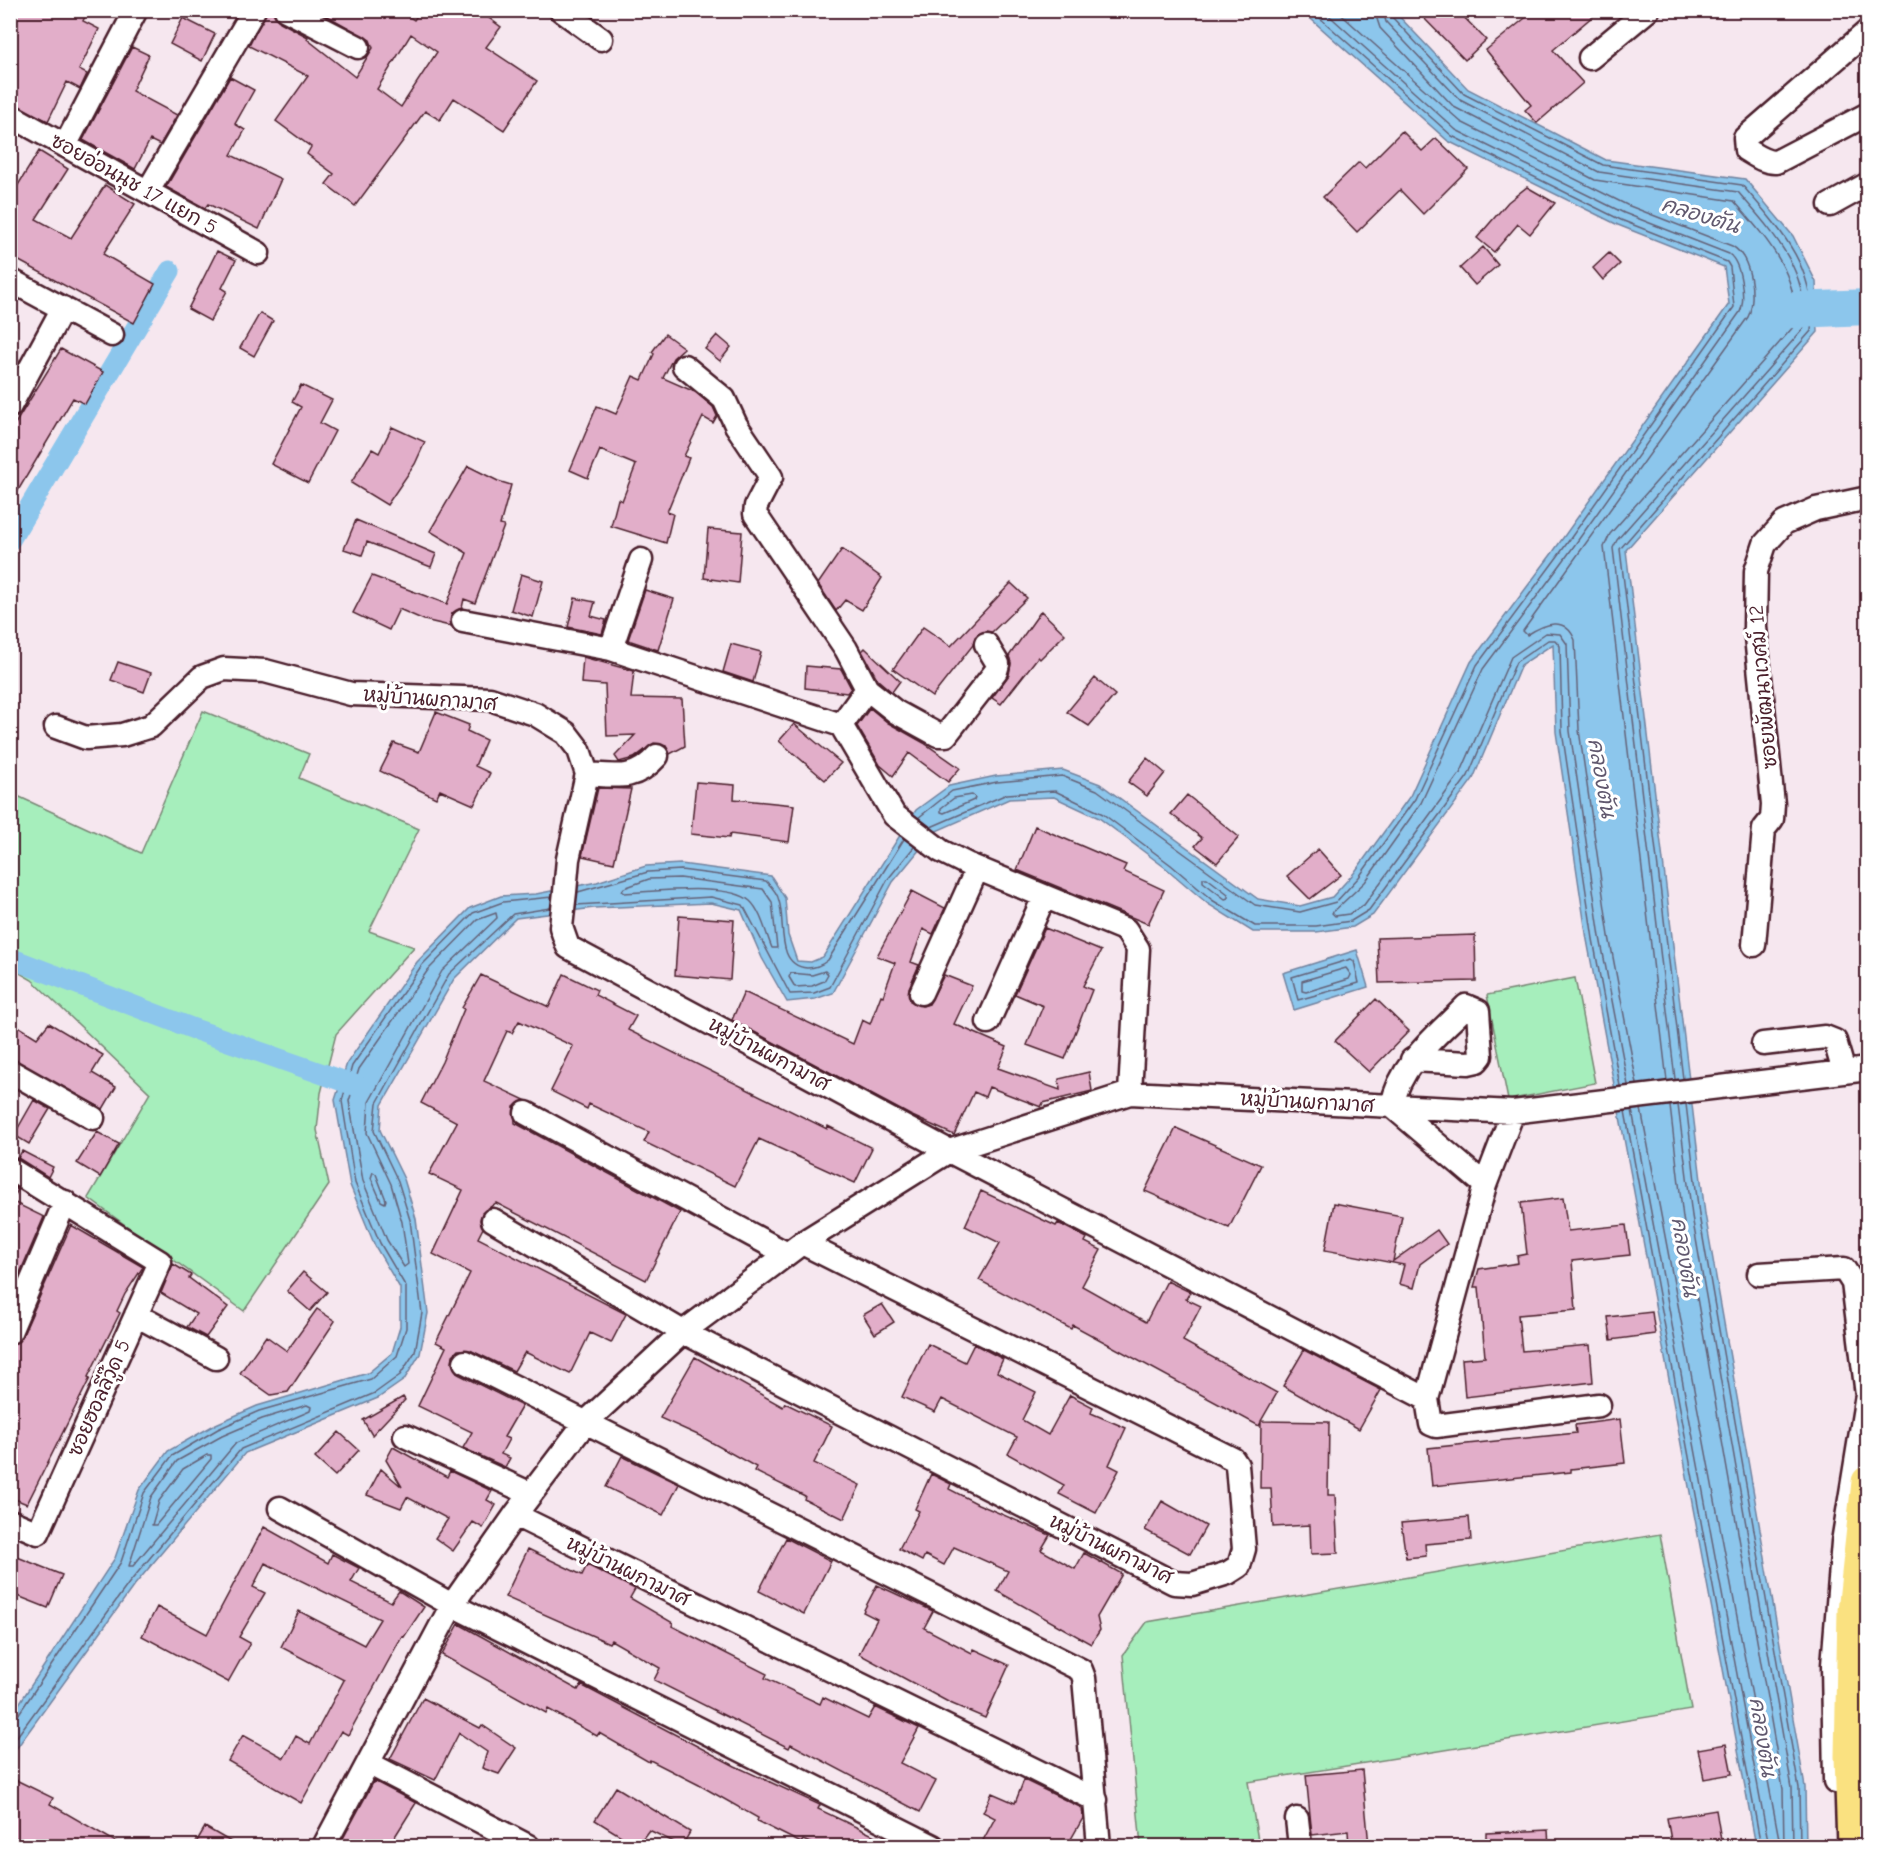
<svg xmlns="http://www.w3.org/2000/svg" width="1878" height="1857" font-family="'Comic Neue','Playpen Sans Thai',sans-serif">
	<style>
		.green { fill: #a6eebc; stroke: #788674; stroke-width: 1.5 }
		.water { fill: #8cc6ec; stroke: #72839f; stroke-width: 1.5 }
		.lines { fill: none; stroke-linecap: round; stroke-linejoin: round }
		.shore { stroke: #646278; stroke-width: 1.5 }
		.canal { stroke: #8cc6ec; stroke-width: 21 }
		.river { stroke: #8cc6ec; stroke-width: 36 }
		.building { fill: #e2aec9; stroke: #4a1f2b; stroke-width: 1.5; fill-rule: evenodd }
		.minor-casing { stroke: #4a1f2b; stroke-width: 27 }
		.motorway-casing { stroke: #4a1f2b; stroke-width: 38 }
		.minor { stroke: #fff; stroke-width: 22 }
		.motorway { stroke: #fae180; stroke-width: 33 }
		.labels { text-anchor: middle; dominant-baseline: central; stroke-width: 6; stroke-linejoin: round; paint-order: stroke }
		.street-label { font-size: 20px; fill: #4a1f2b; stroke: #fff }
		.water-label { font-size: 21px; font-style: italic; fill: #61596f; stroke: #fff }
	</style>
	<rect width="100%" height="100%" fill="#f6e7ef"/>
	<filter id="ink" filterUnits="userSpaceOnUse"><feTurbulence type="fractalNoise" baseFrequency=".0167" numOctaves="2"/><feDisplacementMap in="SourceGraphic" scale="12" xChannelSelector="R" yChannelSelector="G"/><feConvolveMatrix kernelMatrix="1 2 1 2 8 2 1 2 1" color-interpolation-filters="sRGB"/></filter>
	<g filter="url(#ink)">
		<path class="green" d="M203,711L309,754L299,778L419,829L369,931L414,947L336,1034L321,1093L317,1130L329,1185L244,1311L88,1198L150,1093L32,980L11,968V793L141,853Z
			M1575,978L1595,1083L1508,1100L1487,995Z
			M1660,1534L1691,1710L1248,1782L1259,1846H1141L1123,1655L1147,1622Z"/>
		<path class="water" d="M1302,11H1394L1468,89L1606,160L1745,179L1793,236L1816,282L1818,332L1626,550L1705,1214L1805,1787L1806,1846H1756L1587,940L1556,732L1553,644L1521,665L1473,779L1373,915L1353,927L1316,932H1253L1208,904L1167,869L1099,818L1054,797L1009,799L934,832L893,882L833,993L815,999L787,1002L762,958L741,910L711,903L594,908L516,918L454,979L382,1105L380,1130L404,1179L416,1219L428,1313L420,1354L404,1380L378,1398L245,1453L133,1587L11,1756V1716L115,1558L139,1490L168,1451L216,1424L257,1406L368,1373L392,1353L400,1327V1288L375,1246L350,1185L335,1100L347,1063L417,962L470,908L501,896L536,894L597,882L646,866L681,864L771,876L785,898L788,935L797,961L811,962L823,957L916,810L949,786L996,776L1063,770L1100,784L1258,899L1300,906L1332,897L1354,873L1410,796L1471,662L1553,552L1729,304L1724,267L1618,225L1448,141Z
			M1357,950L1368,987L1294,1010L1283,973Z"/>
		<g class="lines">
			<path class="shore" d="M1323,10L1456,130L1624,213L1729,254C1741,263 1746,298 1740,312L1564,560L1483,669L1421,803L1365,882L1332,913L1335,916L1349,914L1364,905L1461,772L1511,657L1546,633L1560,634L1567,644L1570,731L1600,937L1628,1085
				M1336,10L1461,122L1627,205L1732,246C1751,256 1757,299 1748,317L1523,631L1527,635C1544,624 1565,615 1575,640L1579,730L1609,936L1637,1084
				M1374,10L1380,28L1454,107L1595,180L1734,201C1766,238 1799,273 1795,325L1610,534L1604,547L1667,1081
				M1383,10L1386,22L1460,100L1599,172L1738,192C1774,234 1809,270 1804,328L1617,540L1613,548L1675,1079
				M1391,10L1392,17L1464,94L1603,165L1742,185C1781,230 1817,268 1811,331L1620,549L1683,1079
				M972,795L975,797L974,800L944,813L941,812V808L954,798Z
				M918,818L952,791L997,782L1062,776L1097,790L1255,905L1300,912L1336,902L1359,877L1415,799L1477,665L1558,556L1734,307L1730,267L1727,262L1621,220L1452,136L1311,10
				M931,827L1007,794L1055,791L1103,814L1171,865L1212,900L1255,926H1316L1351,921L1369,910L1468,776L1516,662L1548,640H1555L1560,646L1562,731L1593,939L1620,1086
				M680,878L763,889L772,902L777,948H772C766,934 761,911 750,901C730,882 652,892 625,893L622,891L624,888L649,879Z
				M1203,878H1207L1228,894V898L1225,899L1203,882Z
				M578,892L648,872L681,870L766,881C771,886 778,894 779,901C786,923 775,965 807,968C815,968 822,965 828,960L904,839
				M576,905L711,897L743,905L790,994L814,993L830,987L888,879L914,847
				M496,913L497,918L442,971L369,1102L367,1133L391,1184L402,1222L408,1264L404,1267L387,1240L363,1181L349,1101L359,1069L428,970L477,920Z
				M1351,959L1354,961L1359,983L1298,1000L1292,977Z
				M1346,968L1351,975L1349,979L1306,992L1302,991V981Z
				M825,971L828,974L824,981L812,986L795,987L789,977L791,973L812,975Z
				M1686,1104L1699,1215L1799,1788L1800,1846
				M1678,1105L1692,1216L1792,1788L1793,1846
				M1670,1106L1683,1218L1783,1789L1784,1846
				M1641,1109L1780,1844L1778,1846
				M1632,1110L1769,1846
				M1625,1111L1761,1846
				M373,1172L376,1174L386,1200L385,1203L381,1201L371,1178Z
				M307,1405L311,1407L310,1411L236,1443L133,1566H129L151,1497L177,1461L222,1436L262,1419Z
				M207,1455H211V1459L156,1525H152L159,1501L183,1469Z
				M10,1718L18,1715L121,1562L144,1493L172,1456L218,1429L259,1411L371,1379L397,1356L406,1328V1287L380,1243L355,1183L342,1101L352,1066L422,965L473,913L503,902L552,897
				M10,1746L129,1583L241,1449L375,1393L400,1375L415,1352L422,1313L410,1220L398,1181L374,1131L377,1103L449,974L513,914L550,908"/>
			<path class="canal" d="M10,540L170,271
				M10,958L194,1029L363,1088"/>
			<path class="river" d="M1769,311L1868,307"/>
		</g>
		<path class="building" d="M18,10H88L83,21L99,29L79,70L87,74L80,89L67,82L48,121L10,102V25Z
			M267,10H273L280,22L308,37L307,39L355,77L373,48L370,40L317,10H399L414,20L421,10H453L464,18L470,10H478L501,27L486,47L537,81L504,130L454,98L440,120L425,111L355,206L326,184L334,174L307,154L311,147L276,121L308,76L249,46ZM411,34L437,52L401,107L377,89Z
			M1416,10H1457L1486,40L1465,60Z
			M1535,10H1600L1553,50L1583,83L1537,123L1525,110L1531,105L1486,50Z
			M183,18L215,34L202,61L170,44Z
			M132,47L149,55L132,91L177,115L160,145L150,140L135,169L83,140Z
			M230,77L254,90L235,124L245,130L231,155L281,179L259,229L208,204L205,208L166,187Z
			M1402,131L1422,151L1436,138L1468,169L1423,214L1400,190L1357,232L1323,197L1359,162L1365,168Z
			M39,151L68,169L36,219L71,238L105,185L135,204L103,254L155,284L134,323L10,256V198Z
			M1527,187L1555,203L1530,234L1518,224L1494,252L1477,238L1508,202Z
			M1483,247L1498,265L1475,285L1460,268Z
			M217,251L236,260L222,288L227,291L210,321L188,309Z
			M1609,253L1620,264L1603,280L1593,268Z
			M260,313L273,321L254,356L240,348Z
			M665,334L684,348L673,358L663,378L695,392L713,407L717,416L713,423L703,417L684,456L689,458L667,512L673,514L666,543L611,526L618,499L622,501L636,465L600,450L588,478L570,470L597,406L616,414L633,376L642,380L654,354L652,352Z
			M717,335L731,347L720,361L705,349Z
			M61,349L103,372L85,404L73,398L10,504V432Z
			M301,385L332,400L320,423L335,431L308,483L271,464L301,407L292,402Z
			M392,427L425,442L415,464L387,505L351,483L372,449L379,453Z
			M468,466L498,481L511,485L500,525L504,526L475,603L464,599L462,608L452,613L450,626L424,620L399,609L389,630L353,613L372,576L447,604L467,553L430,531Z
			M356,520L436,554L431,567L367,542L362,555L344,549Z
			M708,529L742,532L738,583L704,578Z
			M842,549L882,578L862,610L845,600L836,611L818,584Z
			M521,574L543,581L533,617L511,610Z
			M1011,583L1027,598L992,632L985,631L975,637L973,645L932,697L893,669L923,627L951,646Z
			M645,590L674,599L658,650L628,640Z
			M575,598L595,602L591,616L606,620L602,634L568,627Z
			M1041,611L1065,634L1040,659L1038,657L1001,704L992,698L1009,675L1011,663L1009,656Z
			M731,644L761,652L753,682L723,672Z
			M865,648L900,681L892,692L878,680L862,651Z
			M583,657L634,671L631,698L682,699L685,746L670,754L666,746L654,743L634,758L619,762L615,756L635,735L607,736L605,685L581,683Z
			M118,662L151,673L144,692L111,680Z
			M806,666L841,669L851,688L847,693L805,688Z
			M1095,678L1115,695L1089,726L1067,712Z
			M870,708L888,723L924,743L960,768L948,782L909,753L893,776L880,765L857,726Z
			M436,712L469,725L467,731L486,740L475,766L490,773L474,805L440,790L436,798L380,771L394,743L419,752Z
			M794,724L841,763L825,780L779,741Z
			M1147,758L1165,773L1147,796L1128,782Z
			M696,782L735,785L734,799L794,805L789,842L730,834L729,838L691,834Z
			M598,788L631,789L614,863L582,856Z
			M1187,795L1239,837L1217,863L1195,846L1202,838L1171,814Z
			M1035,826L1126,865L1123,871L1164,890L1148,924L1017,870Z
			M1318,849L1341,875L1310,899L1287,876Z
			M912,891L945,908L933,934L923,929L911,962L919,965L909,988L910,1001L922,1006L929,1004L944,975L972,986L954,1024L1007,1047L998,1068L1060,1090L1059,1079L1089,1072L1092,1091L1043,1103L1041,1107L989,1087L985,1097L974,1092L954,1135L910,1115L732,1020L744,992L853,1044L862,1020L870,1024L881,995L883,996L895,963L877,956Z
			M679,916L734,920L730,980L675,975Z
			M1045,928L1101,951L1083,986L1092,990L1065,1059L1027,1045L1043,1006L1015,994Z
			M1475,935L1476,981L1379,983L1377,938Z
			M564,974L597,990L595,995L636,1016L628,1030L827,1129L828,1126L872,1148L855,1183L759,1139L735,1186L644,1142L649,1132L589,1104L587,1109L551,1091L573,1046L519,1021L512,1033L507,1031L484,1081L525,1100L514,1107L515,1123L680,1212L646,1280L496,1203L482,1213L480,1220L483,1228L478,1238L626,1314L611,1343L590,1333L570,1374L525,1352L514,1371L470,1350H458L453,1355L452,1363L458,1374L522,1406L504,1437L509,1439L501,1454L510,1458L505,1467L463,1448L472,1432L418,1406L446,1347L436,1342L470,1273L433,1254L463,1190L429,1174L457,1122L421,1103L442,1062L464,1009L462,1008L481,975L549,1007Z
			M1376,999L1409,1031L1369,1072L1335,1041Z
			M10,1021L37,1038L49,1023L103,1055L92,1073L116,1087L103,1109L10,1058Z
			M34,1100L50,1109L29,1144L14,1135Z
			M1176,1128L1261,1165L1229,1228L1145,1191Z
			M97,1132L119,1144L100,1177L77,1163Z
			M22,1151L53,1167L48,1177L18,1158Z
			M10,1185L18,1190L11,1201L44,1217L10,1296Z
			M981,1191L1056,1226L1058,1223L1087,1238L1085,1242L1101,1250L1082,1286L1146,1322L1167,1281L1190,1292L1186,1299L1201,1306L1183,1341L1277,1393L1261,1421L1329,1422L1328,1495H1335L1338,1553L1311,1554L1310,1525L1273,1527L1271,1488H1260L1261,1422L1259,1426L1073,1325L1071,1329L979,1280L1000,1243L965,1226Z
			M1563,1198L1568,1231L1626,1225L1630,1255L1572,1261L1576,1310L1518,1315L1522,1351L1590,1345L1593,1382L1465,1397L1462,1359L1485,1357L1479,1287H1474L1479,1269L1518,1263L1517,1256L1527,1254L1521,1203Z
			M1334,1203L1402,1216L1393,1261L1437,1230L1447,1244L1420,1264L1414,1288L1399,1284L1404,1265L1325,1250Z
			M71,1225L143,1267L125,1294L117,1311L120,1313L88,1377L90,1378L27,1504L10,1497V1345L22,1337Z
			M173,1264L191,1275L189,1278L228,1307L206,1337L187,1327L196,1314L161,1293Z
			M303,1272L327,1292L310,1311L287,1291Z
			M882,1304L894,1322L875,1334L863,1315Z
			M317,1309L335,1321L288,1392L271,1395L240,1373L266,1336L287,1351Z
			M1652,1312L1655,1334L1611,1340L1608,1317Z
			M928,1344L965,1362L974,1344L1003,1359L997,1372L1036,1392L1022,1420L1048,1435L1070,1395L1093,1407L1091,1413L1126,1428L1109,1465L1119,1470L1096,1513L1059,1494L1064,1485L1008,1454L1017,1437L942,1399L935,1412L902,1397Z
			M1304,1350L1381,1390L1359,1429L1283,1386Z
			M695,1357L783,1407L785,1403L832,1426L814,1463L860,1485L844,1519L804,1499L805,1496L754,1471L756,1467L700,1436L660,1418Z
			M403,1397L405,1400L372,1435L363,1420Z
			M1620,1419L1625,1463L1571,1469V1472L1432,1486L1428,1448L1576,1433L1575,1425Z
			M339,1432L359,1450L335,1476L315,1458Z
			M393,1447L447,1477L450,1471L492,1491L487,1500L496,1505L483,1528L473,1522L453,1551L435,1538L448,1519L407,1497L401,1508L367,1495L381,1469L402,1487L386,1460Z
			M622,1456L679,1484L663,1515L606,1487Z
			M931,1474L951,1484L949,1489L978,1504L1050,1535L1041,1550L1075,1569L1084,1553L1122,1574L1097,1617L1100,1630L1091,1644L997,1591L1008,1571L954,1547L944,1565L925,1555L922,1561L899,1549L919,1511L915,1509Z
			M1162,1501L1206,1526L1190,1554L1145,1530Z
			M1469,1517L1471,1540L1425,1544L1426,1556L1406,1558L1401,1523Z
			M264,1527L328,1563L332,1554L359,1568L351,1582L391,1602L399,1591L424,1607L404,1637L402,1636L348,1735L341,1731L301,1803L228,1761L243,1735L284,1758L296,1736L310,1744L344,1680L281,1647L299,1611L364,1645L380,1619L265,1563L253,1587L265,1593L239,1637L250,1643L228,1682L142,1636L157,1607L207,1634Z
			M786,1538L831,1561L804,1614L759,1591Z
			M528,1549L582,1575L587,1565L635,1589L630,1598L673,1623L672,1626L767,1674L765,1678L820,1704L823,1697L868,1719L875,1707L919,1728L900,1763L936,1781L920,1812L791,1744L789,1748L654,1680L660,1668L611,1640L609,1643L505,1597Z
			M10,1554L62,1575L48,1608L10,1593Z
			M877,1585L933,1611L924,1628L972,1653L974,1649L1009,1665L985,1718L950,1703L859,1654L877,1619L863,1612Z
			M459,1624L578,1690L581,1685L735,1766L820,1805L818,1809L896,1846H817L803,1840L801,1843L757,1821L758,1818L701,1786L650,1760L649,1762L599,1733L597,1736L548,1709L546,1713L442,1655Z
			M423,1698L480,1728L482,1725L516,1748L499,1774L482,1768L487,1752L459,1733L435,1780L390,1759Z
			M1726,1744L1732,1774L1704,1779L1698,1749Z
			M1362,1770L1369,1846H1349L1348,1831L1312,1835L1306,1775Z
			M10,1777L53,1798L50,1804L123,1846H35L10,1836Z
			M1024,1780L1082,1808L1083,1818L1067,1846H980L995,1818L983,1812L992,1793L1015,1803Z
			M374,1781L416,1803L389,1846H339Z
			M616,1787L690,1832L682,1846L649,1830L637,1846L595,1820Z
			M1716,1810L1722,1846H1672L1667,1818Z
			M205,1827L238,1846H194Z
			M1548,1830L1549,1846H1486V1833Z"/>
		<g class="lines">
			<defs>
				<path id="minor" d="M286,10L358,47
					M561,10L601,39
					M1868,31L1745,138L1746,150C1755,155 1765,163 1776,162L1868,114
					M1590,58L1648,10
					M10,115L258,253
					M66,144L136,10
					M148,191L254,10
					M1830,205L1868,184
					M10,280L112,335
					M684,366L724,399L736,425L771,477L756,506L755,514L846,649L867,689L841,725
					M10,406L63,308
					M641,560L611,649L841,725L894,815L941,851L969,865L1126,930L1138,949L1130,1093
					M463,621L611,649
					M867,689L896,712L938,735H946L996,671L998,664L986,644
					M56,727L86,738L122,735L151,726L202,677L224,669L265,671L351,694L490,699L535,714L566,733L579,750L587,774L568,859L565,892L561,927L568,947L949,1151L1427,1399
					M587,774C617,776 635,781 657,756
					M1754,945L1764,829L1772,819L1773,804L1755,627L1756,571L1765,544L1784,523L1816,509L1868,498
					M921,993L977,869
					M988,1022L1044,897
					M1763,1044L1825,1037L1835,1041L1844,1072
					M10,1071L93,1118
					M1392,1106L1485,1185L1427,1399L1431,1424L1436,1426L1599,1405
					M1392,1106C1400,1063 1437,1036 1466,1006L1478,1011L1481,1056L1477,1061L1468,1063L1412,1060
					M526,1113L787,1254
					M10,1169L160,1262L38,1533L10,1521
					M1485,1185L1513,1112
					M493,1220L683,1332L1174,1583L1192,1584L1228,1573L1239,1566L1244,1549L1237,1465L1233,1459L802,1243
					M1759,1274L1844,1269L1853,1283L1867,1395L1843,1542L1833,1665L1835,1781
					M136,1315L216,1358
					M10,1332L65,1202
					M465,1362L1081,1670L1084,1678L1099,1846
					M405,1436L531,1494
					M280,1508L452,1605L933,1846
					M515,1515L1096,1800
					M368,1763L528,1846
					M1297,1819L1300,1846
					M324,1846L452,1605L515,1515L585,1423L683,1332L802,1243L949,1151L1130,1093L1513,1112L1868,1069"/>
				<path id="motorway" d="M1854,1846L1851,1756L1854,1611L1868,1482"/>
			</defs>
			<use href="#minor" class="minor-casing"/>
			<use href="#motorway" class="motorway-casing"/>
			<use href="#minor" class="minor"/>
			<use href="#motorway" class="motorway"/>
		</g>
	</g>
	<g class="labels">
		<g class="street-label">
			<text transform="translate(134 184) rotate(29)">ซอยอ่อนนุช 17 แยก 5</text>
			<text transform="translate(1763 687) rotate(-95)">ซอยพัฒนาเวศม์ 12</text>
			<text transform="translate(430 699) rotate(4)">หมู่บ้านผกามาศ</text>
			<text transform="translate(769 1054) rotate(28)">หมู่บ้านผกามาศ</text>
			<text transform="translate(1307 1102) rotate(3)">หมู่บ้านผกามาศ</text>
			<text transform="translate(99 1398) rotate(-66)">ซอยฮอลลีวู๊ด 5</text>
			<text transform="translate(1111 1549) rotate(26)">หมู่บ้านผกามาศ</text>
			<text transform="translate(628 1571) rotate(26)">หมู่บ้านผกามาศ</text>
		</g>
		<g class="water-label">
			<text transform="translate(1701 215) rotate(17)">คลองตัน</text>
			<text transform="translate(1602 778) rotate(80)">คลองตัน</text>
			<text transform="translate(1685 1257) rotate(81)">คลองตัน</text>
			<text transform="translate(1763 1737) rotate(81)">คลองตัน</text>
		</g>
	</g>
	<rect width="1878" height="1857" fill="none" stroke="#fff" stroke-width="36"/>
	<rect x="18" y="18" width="1842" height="1821" fill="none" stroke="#4a1f2b" stroke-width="2" filter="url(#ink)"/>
</svg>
